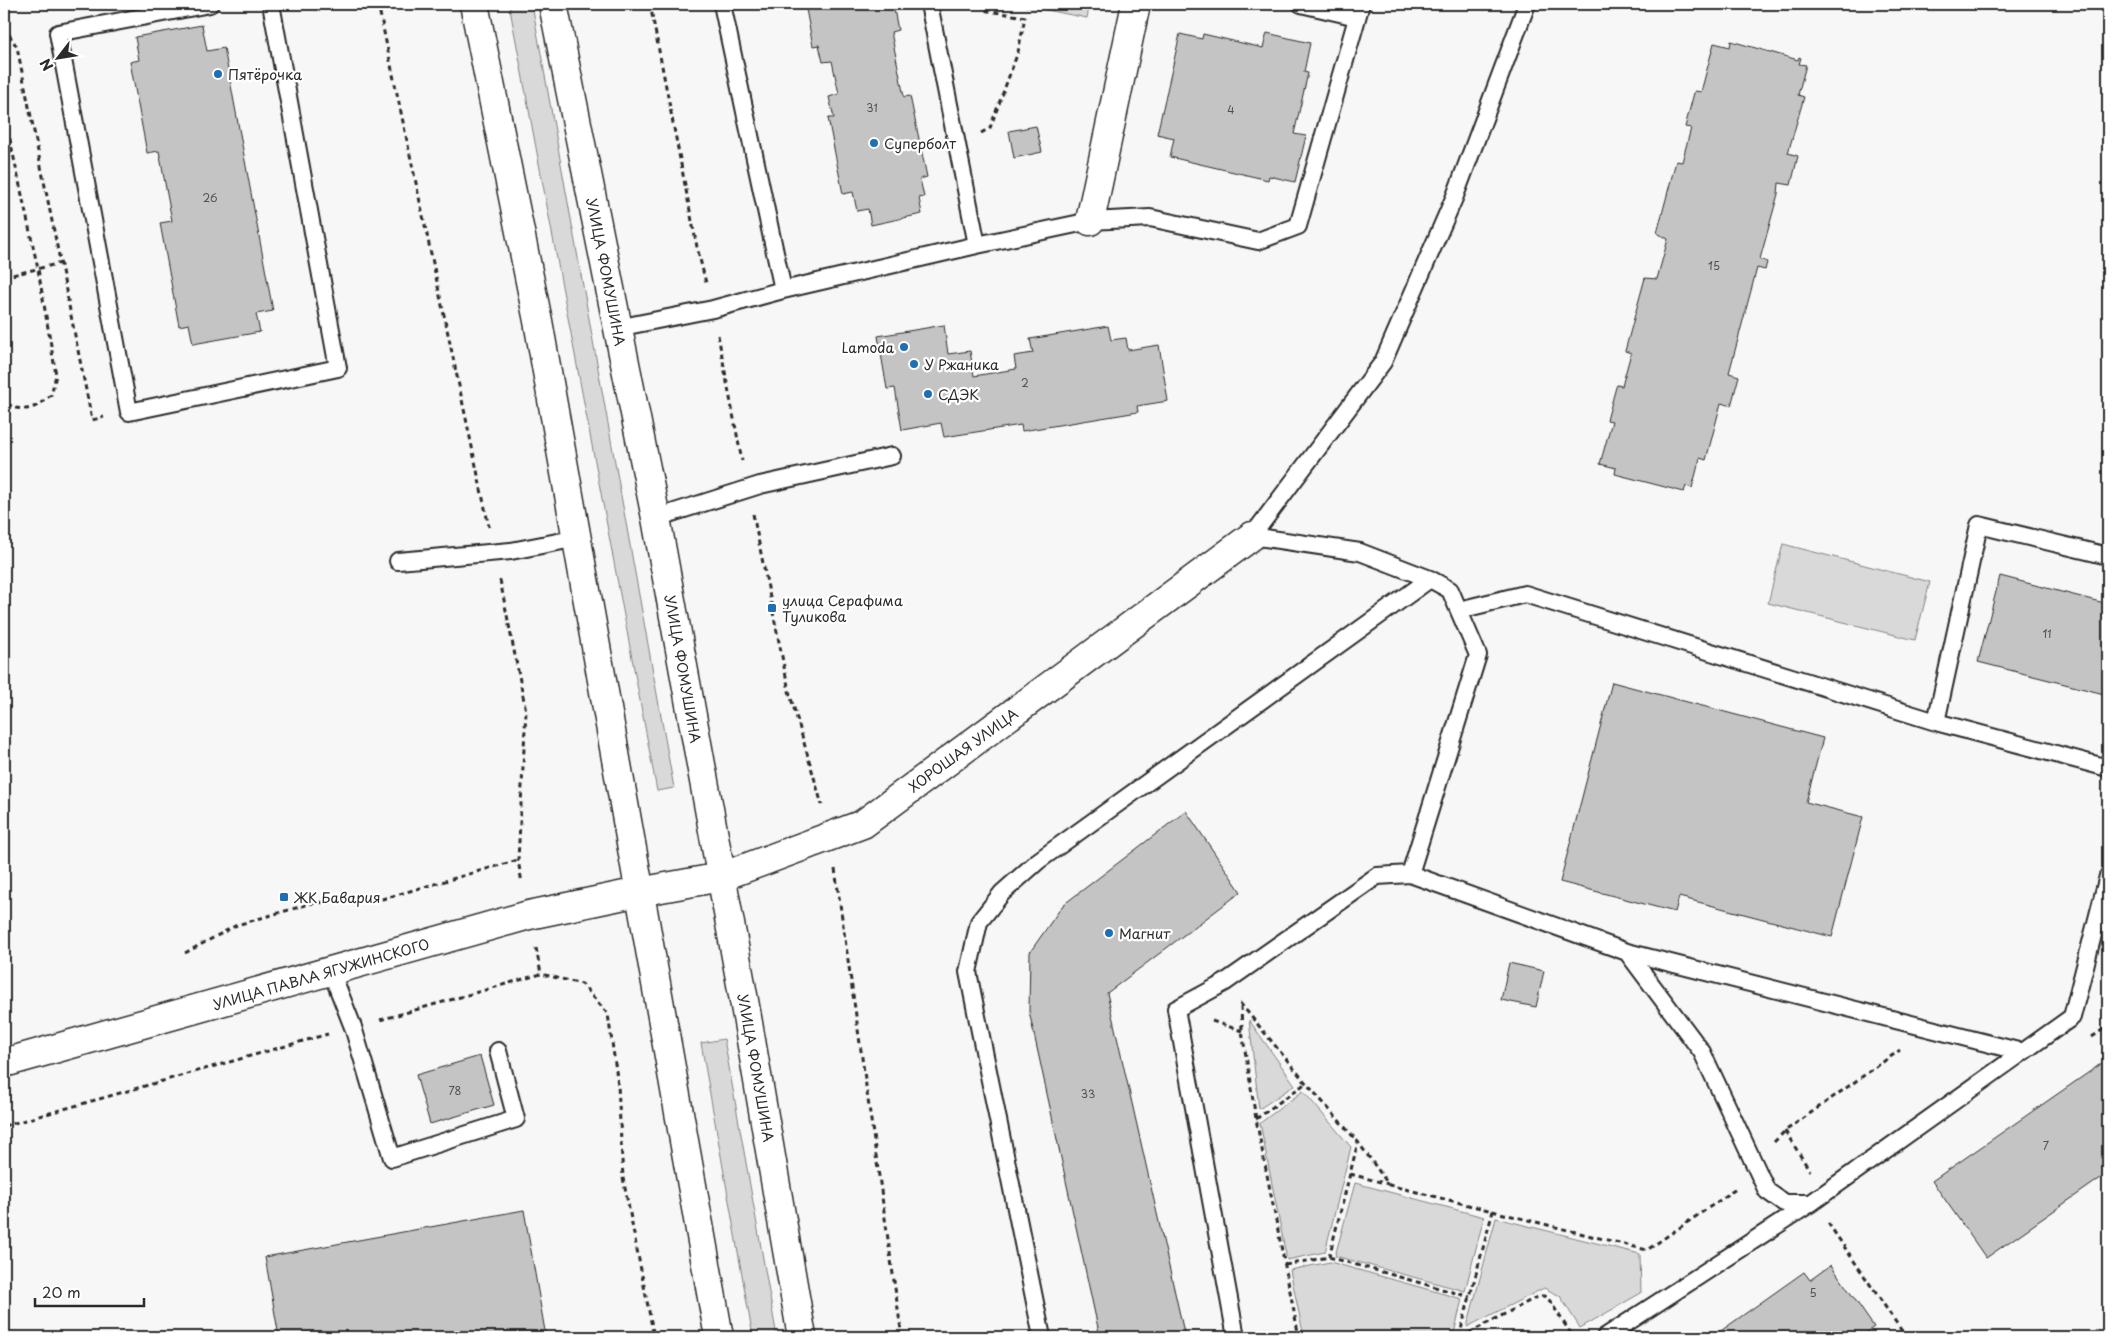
<svg xmlns="http://www.w3.org/2000/svg" width="2112" height="1341" font-family="'Playpen Sans',sans-serif">
	<style>
		.green { fill: #d9d9d9; stroke: #828282 }
		.building { fill: #c4c4c4; stroke: #2b2b2b }
		.lines { fill: none; stroke-linecap: round; stroke-linejoin: round }
		.service-casing { stroke: #2b2b2b; stroke-width: 20 }
		.minor-casing { stroke: #2b2b2b; stroke-width: 31 }
		.tertiary-casing { stroke: #2b2b2b; stroke-width: 31 }
		.secondary-casing { stroke: #2b2b2b; stroke-width: 31 }
		.path { stroke: #2b2b2b; stroke-width: 3; stroke-dasharray: 5 4; stroke-linecap: butt }
		.service { stroke: #fff; stroke-width: 16 }
		.minor { stroke: #fff; stroke-width: 28 }
		.tertiary { stroke: #fff; stroke-width: 28 }
		.secondary { stroke: #fff; stroke-width: 28 }
		.poi-dot { fill: #1f6fb2; stroke: #fff; stroke-width: 2 }
		.labels { text-anchor: middle; dominant-baseline: central; stroke-width: 4.5; stroke-linejoin: round; paint-order: stroke }
		.number-label { font-size: 11px; fill: #515151 }
		.poi-label { font-size: 14px; fill: #2b2b2b; stroke: #fff; text-anchor: start }
		.street-label { font-size: 14px; fill: #2b2b2b; stroke: #fff }
	</style>
	<rect width="100%" height="100%" fill="#f7f7f7"/>
	<filter id="ink" filterUnits="userSpaceOnUse"><feTurbulence type="fractalNoise" baseFrequency=".02" numOctaves="2"/><feDisplacementMap in="SourceGraphic" scale="10" xChannelSelector="R" yChannelSelector="G"/><feConvolveMatrix kernelMatrix="1 2 1 2 8 2 1 2 1" color-interpolation-filters="sRGB"/></filter>
	<g filter="url(#ink)">
		<path class="green" d="M509,4H532L674,788L657,791Z
			M1016,4H1090L1087,18Z
			M1783,544L1930,582L1915,640L1768,603Z
			M1249,1020L1295,1085L1259,1109Z
			M724,1039L777,1337H753L701,1043Z
			M1303,1091L1351,1147L1325,1252L1287,1260L1260,1123Z
			M1355,1183L1484,1217L1465,1291L1335,1256Z
			M1496,1218L1640,1254L1641,1293L1580,1328L1560,1296L1544,1288L1467,1327Z
			M1330,1262L1462,1299L1454,1334L1438,1337H1304L1290,1270Z"/>
		<path class="building" d="M805,4H893L898,30L891,32L904,97L910,96L927,177L920,179L924,197L919,198L922,214L871,225L868,209L857,211L853,192L843,194L828,118H834L829,97L839,94L832,61L823,62L819,45L813,46Z
			M202,25L207,51L224,48L273,311L256,314L260,332L193,344L189,324L179,326L160,223L172,221L159,151L147,153L130,62L139,60L135,37Z
			M1267,33L1310,43L1304,72L1308,73L1294,134L1306,136L1295,182L1269,176L1268,180L1170,157L1174,138L1157,134L1180,34L1202,39L1203,34L1263,48Z
			M1731,41L1798,60L1799,57L1801,58L1799,64L1806,65L1798,95L1804,97L1788,153L1798,156L1791,185L1779,183L1778,194L1760,259L1767,262L1765,270L1757,268L1729,373L1739,376L1731,406L1721,403L1706,460L1700,458L1692,488L1686,486L1684,492L1615,474L1616,468L1600,464L1612,421L1607,420L1616,387L1617,385L1622,386L1631,353L1625,351L1645,278L1657,279L1668,239L1657,233L1676,161L1682,162L1691,128L1685,127L1694,93L1695,91L1701,92L1714,43L1730,47Z
			M1036,126L1042,152L1014,158L1009,131Z
			M944,325L948,354L970,351L974,376L1016,369L1014,356L1033,353L1030,339L1108,326L1111,340L1126,338L1128,350L1159,345L1168,401L1137,406L1138,412L1022,431L1021,425L944,437L941,423L902,430L895,388L887,389L878,336Z
			M2000,576L2108,604V695L1978,662Z
			M1612,682L1823,738L1806,802L1863,817L1832,937L1679,897L1675,912L1560,882Z
			M1186,811L1241,892L1107,993L1185,1337H1100L1029,1011L1030,952L1063,905Z
			M1509,963L1544,971L1536,1007L1501,1000Z
			M480,1056L494,1105L430,1124L416,1075Z
			M2108,1059V1173L1986,1258L1932,1181Z
			M524,1210L546,1337H279L265,1257Z
			M1831,1265L1874,1327L1859,1337H1716L1715,1335L1804,1272L1810,1280Z"/>
		<g class="lines">
			<defs>
				<path id="service" d="M210,4L58,33L129,412L338,368L271,4
					M722,4L783,290L977,245
					M929,4L977,245L1090,221L1150,218L1258,241L1298,226L1361,4
					M1301,4L1357,17
					M617,328L713,309L783,290
					M656,518L760,485L892,456
					M2108,556L1979,525L1936,722L2108,768
					M398,561L511,551L578,538
					M1459,610L1525,594L1936,722
					M1410,874L1478,655L1450,590L1430,579L1360,552L1252,536L1383,362L1455,196L1527,4
					M1627,952L2022,1052
					M331,971L353,1027L392,1158L516,1119L498,1051
					M1811,1203L2072,1017L2108,876
					M1042,1337L968,972L979,922L1002,893L1038,861L1430,579
					M1236,1337L1176,1009L1224,983L1377,876L1410,874L1627,952L1702,1052L1767,1191L1784,1203H1811L1605,1337"/>
				<path id="minor" d="M1090,221L1136,4
					M639,892L721,877L863,824L1252,536"/>
				<path id="tertiary" d="M4,1063L529,915L639,892"/>
				<path id="secondary" d="M474,4L538,321L719,1337
					M553,4L656,518L747,1017L802,1337"/>
			</defs>
			<use href="#service" class="service-casing"/>
			<use href="#minor" class="minor-casing"/>
			<use href="#tertiary" class="tertiary-casing"/>
			<use href="#secondary" class="secondary-casing"/>
			<path class="path" d="M378,4L489,527
				M650,4L697,247L706,283
				M4,27L17,47L92,420L104,417
				M4,112L38,269L56,375L51,395L37,406L27,409L14,408L4,401
				M981,133L990,128L1018,52L1025,17L983,10L985,4
				M4,277L61,263
				M718,335L742,461
				M753,514L789,691L822,805
				M500,580L526,711L518,860L522,883
				M835,869L902,1337
				M536,948L541,974
				M185,953L237,925L313,903L382,899L518,860
				M1240,1003L1306,1083L1358,1142L1389,1185L1647,1250L1736,1189
				M1241,1006L1242,1031L1256,1119L1299,1337
				M380,1020L541,974L582,984L608,1014L618,1085L623,1178L654,1337
				M1212,1021L1242,1031
				M2092,1037L2108,1026
				M1256,1119L1306,1083
				M4,1126L328,1034
				M1785,1131L1810,1171
				M1774,1142L1785,1131L1900,1050
				M1350,1174L1388,1184
				M1828,1223L1906,1337
				M1329,1257L1358,1142
				M1285,1265L1329,1257L1470,1297
				M1459,1337L1493,1211
				M1461,1337L1539,1296H1544L1550,1301L1573,1337"/>
			<use href="#service" class="service"/>
			<use href="#minor" class="minor"/>
			<use href="#tertiary" class="tertiary"/>
			<use href="#secondary" class="secondary"/>
		</g>
	</g>
	<g class="poi-dot">
		<circle cx="218" cy="74" r="5"/>
		<circle cx="874" cy="143" r="5"/>
		<circle cx="904" cy="347" r="5"/>
		<circle cx="914" cy="364" r="5"/>
		<circle cx="928" cy="394" r="5"/>
		<rect x="767" y="603" width="10" height="10" rx="2.5"/>
		<rect x="279" y="892" width="10" height="10" rx="2.5"/>
		<circle cx="1109" cy="933" r="5"/>
	</g>
	<g class="labels">
		<g class="number-label">
			<text x="872" y="107">31</text>
			<text x="1231" y="109">4</text>
			<text x="210" y="197">26</text>
			<text x="1714" y="265">15</text>
			<text x="1025" y="382">2</text>
			<text x="2047" y="633">11</text>
			<text x="455" y="1090">78</text>
			<text x="1088" y="1093">33</text>
			<text x="2046" y="1145">7</text>
			<text x="1813" y="1292">5</text>
		</g>
		<g class="poi-label">
			<text x="228" y="74">Пятёрочка</text>
			<text x="884" y="143">Суперболт</text>
			<text x="894" y="347" text-anchor="end">Lamoda</text>
			<text x="924" y="364">У Ржаника</text>
			<text x="938" y="394">СДЭК</text>
			<text x="782" y="600">улица Серафима<tspan x="782" dy="16">Туликова</tspan></text>
			<text x="294" y="897">ЖК Бавария</text>
			<text x="1119" y="933">Магнит</text>
		</g>
		<g class="street-label">
			<text transform="translate(606 272) rotate(79)">УЛИЦА ФОМУШИНА</text>
			<text transform="translate(683 669) rotate(80)">УЛИЦА ФОМУШИНА</text>
			<text transform="translate(963 750) rotate(-36)">ХОРОШАЯ УЛИЦА</text>
			<text transform="translate(321 974) rotate(-16)">УЛИЦА ПАВЛА ЯГУЖИНСКОГО</text>
			<text transform="translate(756 1068) rotate(80)">УЛИЦА ФОМУШИНА</text>
		</g>
	</g>
	<rect width="2112" height="1341" fill="none" stroke="#fff" stroke-width="20"/>
	<rect x="10" y="10" width="2092" height="1321" fill="none" stroke="#2b2b2b" stroke-width="2" filter="url(#ink)"/>
	<g transform="translate(58 58) rotate(239)" stroke="#ffffff" stroke-width="4" paint-order="stroke">
	<path d="M0-4L9 19L0 12L-9 19Z" fill="#2b2b2b"/>
	<text y="-8" font-size="14" font-weight="bold" text-anchor="middle" fill="#2b2b2b">N</text>
	</g>
	<path d="M35 1298v8h109v-8" fill="none" stroke="#2b2b2b" stroke-width="2.5"/>
	<text x="42" y="1298" font-size="15" fill="#2b2b2b" stroke="#ffffff" stroke-width="4" paint-order="stroke">20 m</text>
</svg>
